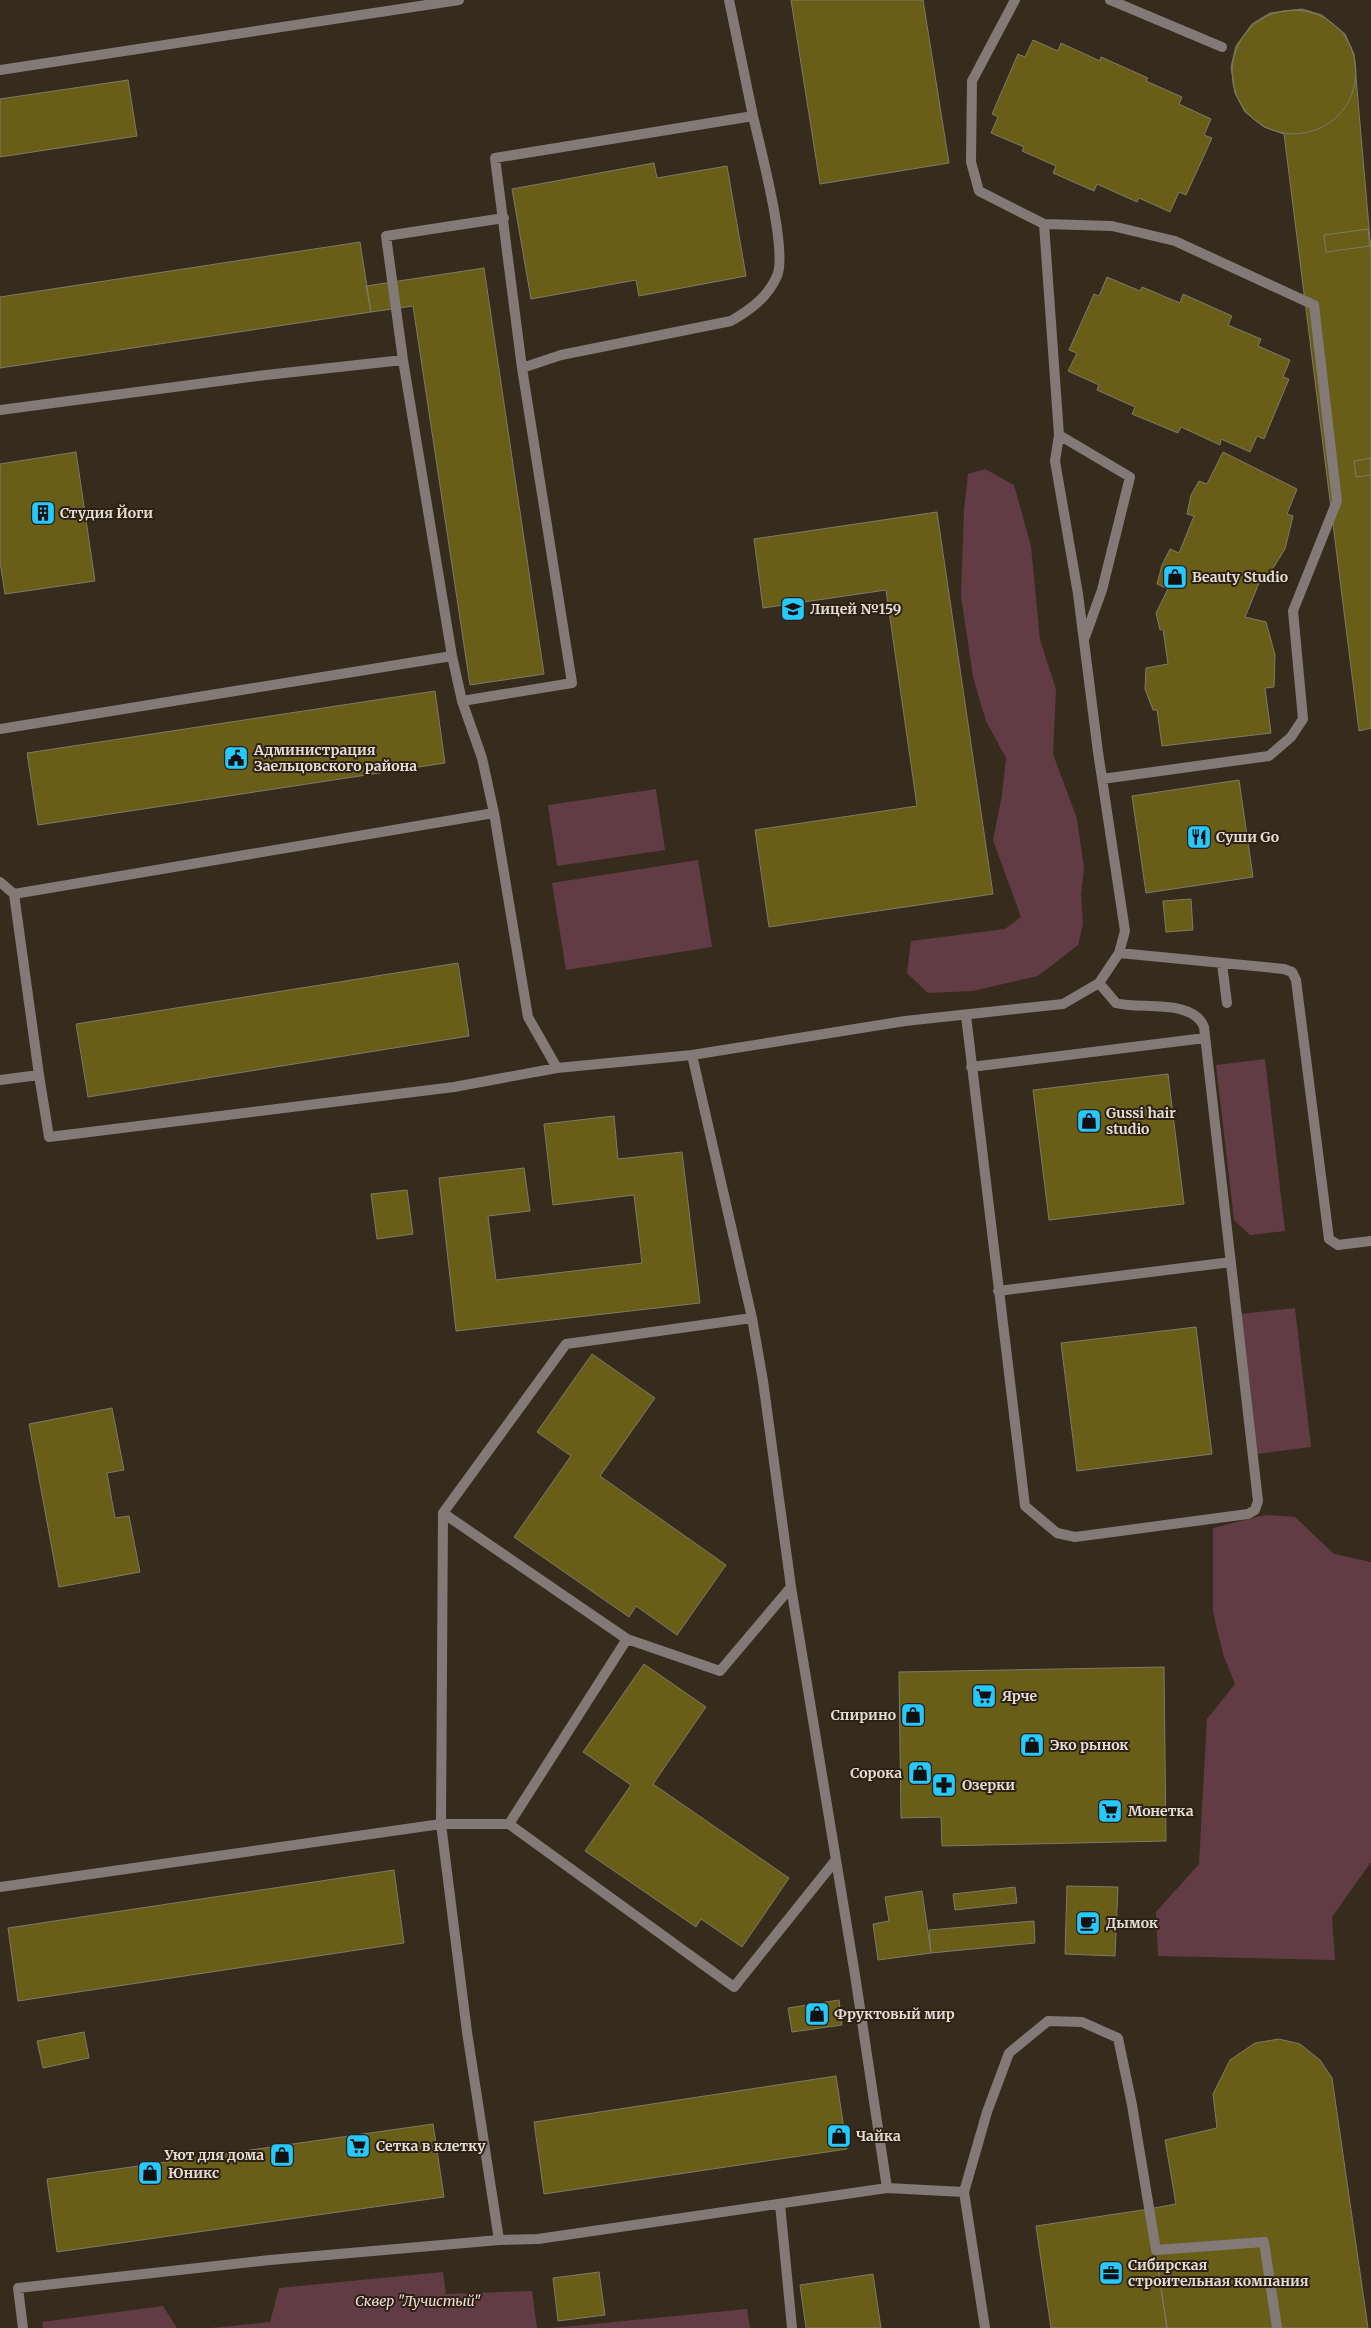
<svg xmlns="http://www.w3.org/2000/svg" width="1371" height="2328" font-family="Merriweather,serif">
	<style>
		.green { fill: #623c44 }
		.building { fill: #695e17; stroke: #7d7a67 }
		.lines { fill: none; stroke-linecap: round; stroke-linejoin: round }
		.lane { stroke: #837a77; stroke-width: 10 }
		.street { stroke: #837a77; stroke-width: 10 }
		.labels { text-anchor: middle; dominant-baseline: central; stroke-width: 4; stroke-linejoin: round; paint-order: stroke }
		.poi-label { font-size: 14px; font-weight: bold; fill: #e5ddd5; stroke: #2d2114; text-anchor: start }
		.park-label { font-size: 14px; font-style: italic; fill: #f3dee1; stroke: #2d2114 }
	</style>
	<rect width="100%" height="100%" fill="#372b1e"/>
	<path class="green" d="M985,469L1014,485L1031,546L1040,640L1056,689L1053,754L1077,819L1084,868L1081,894L1083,924L1078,945L1038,976L973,991L928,993L907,973L911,941L1005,929L1021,917L993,840L1002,795L1006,758L986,721L973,677L961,596L964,510L968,474Z
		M656,789L665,850L557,866L548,805Z
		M698,860L712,947L566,970L552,883Z
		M1265,1059L1285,1231L1250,1235L1234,1220L1216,1065Z
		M1295,1308L1311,1447L1257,1454L1241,1314Z
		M1265,1515L1295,1517L1334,1554L1371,1562V1862L1332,1917L1335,1960L1158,1956L1156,1912L1199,1864L1207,1719L1235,1684L1223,1654L1213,1612V1528Z
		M443,2272L446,2294L532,2291L537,2328H211L270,2322L279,2288Z
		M163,2306L177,2328H43L42,2322Z
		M747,2309L750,2328H552Z"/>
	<path class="building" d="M791,0H923L949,163L820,184Z
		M1302,9L1322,15L1345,34L1354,54L1371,251V728L1359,731L1284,134L1264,127L1245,112L1235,93L1231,67L1236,46L1252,24L1270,13Z
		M1232 72a62 62 0 1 1 124 0a62 62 0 1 1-124 0Z
		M1033,40L1058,51L1061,43L1100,61L1101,57L1148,78L1146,81L1182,97L1179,104L1211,119L1204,135L1212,138L1186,195L1179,192L1170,212L1139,198L1137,202L1097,184L1094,191L1053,173L1056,166L1022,151L1024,147L991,133L998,117L992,114L1018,54L1025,57Z
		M128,80L137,136L0,157V99Z
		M654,163L657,178L727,166L746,276L639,296L636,280L531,299L512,189Z
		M1368,229L1370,246L1326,252L1324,235Z
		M360,242L371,312L0,368V297Z
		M484,268L544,674L470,685L413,306L371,312L366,286Z
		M1107,277L1140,291L1142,287L1180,303L1183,294L1232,316L1228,325L1261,339L1258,346L1290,360L1283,377L1289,379L1264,439L1257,436L1250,452L1221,439L1220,445L1181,427L1178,433L1132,414L1135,407L1097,390L1099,385L1068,371L1077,353L1069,350L1094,294L1099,296Z
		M76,452L95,581L5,594L0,562V464Z
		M1223,452L1297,489L1287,514L1293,516L1285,549L1267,578L1262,576L1245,617L1266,622L1275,655L1274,687L1265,688L1271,733L1162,746L1157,710H1153L1145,689L1146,668L1168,664L1163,629L1160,630L1156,613L1168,589L1157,584L1162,565L1170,549L1179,553L1194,516L1187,514L1191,495L1199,481L1207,484Z
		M1371,458V475L1356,477L1354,461Z
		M937,512L993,894L769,927L755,830L917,806L886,590L763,608L754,539Z
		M435,691L445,763L38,825L27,753Z
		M1239,780L1253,877L1146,893L1132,796Z
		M1191,899L1193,930L1166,932L1163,901Z
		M458,963L469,1036L88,1097L76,1024Z
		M1168,1074L1184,1204L1049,1220L1033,1090Z
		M614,1116L618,1159L682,1152L700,1303L456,1331L439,1178L524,1168L530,1211L488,1216L496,1280L642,1263L634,1195L553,1205L544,1124Z
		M407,1190L413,1234L377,1239L371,1194Z
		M1196,1327L1212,1454L1077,1471L1061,1343Z
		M592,1354L655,1398L600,1476L726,1565L677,1635L636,1606L629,1617L514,1537L571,1456L537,1432Z
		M112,1408L124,1470L107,1473L115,1518L129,1516L140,1572L59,1587L29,1424Z
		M644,1664L706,1707L653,1784L789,1878L742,1947L701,1919L696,1927L585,1851L631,1785L583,1752Z
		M1164,1667L1166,1841L942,1846L941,1817L901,1818L899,1672Z
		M394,1870L404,1943L18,2001L8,1928Z
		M1067,1886L1118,1887L1115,1956L1065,1954Z
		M1015,1887L1017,1903L955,1910L953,1894Z
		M922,1891L931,1953L878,1960L873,1924L889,1921L885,1897Z
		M1034,1921L1035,1943L931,1953L929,1930Z
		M839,2000L842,2025L792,2032L788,2008Z
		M84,2032L89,2058L43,2068L37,2041Z
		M1279,2039L1300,2044L1320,2060L1332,2078L1368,2328H1167L1149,2209L1176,2204L1165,2140L1217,2128L1213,2094L1230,2060L1255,2043Z
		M836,2076L847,2149L544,2194L534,2122Z
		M433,2124L444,2197L57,2252L47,2179Z
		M1149,2209L1167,2328H1051L1036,2226Z
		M599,2272L605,2315L558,2321L553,2278Z
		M873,2274L881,2328H806L800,2285Z"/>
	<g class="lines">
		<path class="lane" d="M1110,0L1222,47
			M1044,224L1112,226L1175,241L1314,305L1337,501L1293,611L1303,719L1291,737L1269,756L1102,779
			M522,368L561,355L731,321C750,310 768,297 777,276C788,251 760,147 753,116
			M0,410L266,375L403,360
			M1059,435L1130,477L1102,590L1085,637
			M462,701L572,683L522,368L495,158L753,116L729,0
			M0,729L452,656
			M494,813L482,758L462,701L452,656L403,360L386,236L504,218
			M0,882L14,894L494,813L528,1017L557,1068L692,1055
			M14,894L39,1075
			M1119,953L1284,969L1292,972L1296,980L1329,1239L1338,1245L1371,1241
			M1222,964L1227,1003
			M966,1016L1025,1506L1057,1533L1075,1537L1248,1514L1255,1510L1258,1501L1204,1027C1193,998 1139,1010 1116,1003L1099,983
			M971,1067L1205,1038
			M0,1080L39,1075L49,1137L454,1087L557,1068
			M998,1291L1231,1262
			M443,1513L627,1639L720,1671L791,1587
			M509,1824L734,1987L835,1861
			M0,1887L441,1824H509L627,1639
			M887,2188L855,1975L791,1587L763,1381L752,1318L692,1055L905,1021L1063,1004L1099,983L1119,953L1125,931L1098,752L1078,594L1055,461L1059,435L1044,224L979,191L971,162L972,81L1015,0
			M964,2192L987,2112L1009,2053L1048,2021L1082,2022L1118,2038L1132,2105L1156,2250L1264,2242L1277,2328
			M780,2204L792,2328
			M499,2240L467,2032L441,1824L443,1513L566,1344L752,1318
			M23,2328L18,2288L270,2260L499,2240L538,2239L887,2188L964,2192L985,2328"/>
		<path class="street" d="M0,70L459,0"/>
	</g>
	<defs>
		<symbol id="building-square" viewBox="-11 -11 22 22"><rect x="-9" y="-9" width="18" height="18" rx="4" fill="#24c9fe" stroke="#2d2114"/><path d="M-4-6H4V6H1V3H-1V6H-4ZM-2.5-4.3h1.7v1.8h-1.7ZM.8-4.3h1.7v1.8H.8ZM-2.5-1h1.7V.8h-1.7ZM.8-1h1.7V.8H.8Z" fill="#111"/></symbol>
		<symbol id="shop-square" viewBox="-11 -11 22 22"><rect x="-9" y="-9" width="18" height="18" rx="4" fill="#24c9fe" stroke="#2d2114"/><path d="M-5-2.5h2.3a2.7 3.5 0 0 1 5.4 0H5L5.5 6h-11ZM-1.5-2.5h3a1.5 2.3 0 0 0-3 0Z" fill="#111"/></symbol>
		<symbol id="school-square" viewBox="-11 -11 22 22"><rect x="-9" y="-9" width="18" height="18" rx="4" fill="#24c9fe" stroke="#2d2114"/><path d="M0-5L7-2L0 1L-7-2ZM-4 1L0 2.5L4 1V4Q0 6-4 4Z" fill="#111"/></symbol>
		<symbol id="civic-square" viewBox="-11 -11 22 22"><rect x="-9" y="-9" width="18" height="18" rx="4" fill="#24c9fe" stroke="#2d2114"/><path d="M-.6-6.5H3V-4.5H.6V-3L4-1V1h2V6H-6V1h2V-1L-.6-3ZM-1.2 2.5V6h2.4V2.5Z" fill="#111"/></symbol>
		<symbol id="restaurant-square" viewBox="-11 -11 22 22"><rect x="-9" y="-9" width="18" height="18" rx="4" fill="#24c9fe" stroke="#2d2114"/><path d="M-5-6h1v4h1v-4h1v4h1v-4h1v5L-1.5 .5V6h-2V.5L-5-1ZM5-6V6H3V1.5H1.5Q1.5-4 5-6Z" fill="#111"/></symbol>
		<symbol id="supermarket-square" viewBox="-11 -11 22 22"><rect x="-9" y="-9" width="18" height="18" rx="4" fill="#24c9fe" stroke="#2d2114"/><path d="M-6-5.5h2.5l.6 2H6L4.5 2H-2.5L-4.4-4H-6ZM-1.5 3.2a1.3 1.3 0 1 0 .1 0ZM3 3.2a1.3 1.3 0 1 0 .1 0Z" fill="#111"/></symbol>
		<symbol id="pharmacy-square" viewBox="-11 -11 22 22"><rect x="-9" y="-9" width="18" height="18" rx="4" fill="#24c9fe" stroke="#2d2114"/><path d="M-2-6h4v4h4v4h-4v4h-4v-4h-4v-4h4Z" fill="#111"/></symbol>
		<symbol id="cafe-square" viewBox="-11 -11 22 22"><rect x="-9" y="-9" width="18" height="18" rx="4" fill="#24c9fe" stroke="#2d2114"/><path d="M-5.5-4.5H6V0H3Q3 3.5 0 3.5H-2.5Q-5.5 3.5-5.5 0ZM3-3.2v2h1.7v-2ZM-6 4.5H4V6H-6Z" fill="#111"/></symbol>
		<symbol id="office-square" viewBox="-11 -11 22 22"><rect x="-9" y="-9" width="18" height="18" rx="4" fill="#24c9fe" stroke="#2d2114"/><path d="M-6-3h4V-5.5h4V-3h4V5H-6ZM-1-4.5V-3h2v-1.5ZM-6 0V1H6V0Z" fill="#111"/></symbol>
	</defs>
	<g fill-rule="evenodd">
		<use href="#building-square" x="29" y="499" width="28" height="28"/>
		<use href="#shop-square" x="1161" y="563" width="28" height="28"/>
		<use href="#school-square" x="779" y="595" width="28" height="28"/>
		<use href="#civic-square" x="222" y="744" width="28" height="28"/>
		<use href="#restaurant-square" x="1185" y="823" width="28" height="28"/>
		<use href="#shop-square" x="1075" y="1107" width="28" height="28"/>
		<use href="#supermarket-square" x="970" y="1682" width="28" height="28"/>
		<use href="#shop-square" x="899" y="1701" width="28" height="28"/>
		<use href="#shop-square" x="1018" y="1731" width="28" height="28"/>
		<use href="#shop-square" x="906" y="1759" width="28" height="28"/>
		<use href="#pharmacy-square" x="930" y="1771" width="28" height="28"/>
		<use href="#supermarket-square" x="1096" y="1797" width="28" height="28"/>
		<use href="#cafe-square" x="1074" y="1909" width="28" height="28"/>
		<use href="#shop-square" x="803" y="2000" width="28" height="28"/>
		<use href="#shop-square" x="825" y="2122" width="28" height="28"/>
		<use href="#supermarket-square" x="344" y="2132" width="28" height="28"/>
		<use href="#shop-square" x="268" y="2141" width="28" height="28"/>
		<use href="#shop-square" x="136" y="2159" width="28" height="28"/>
		<use href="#office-square" x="1097" y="2259" width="28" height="28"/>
	</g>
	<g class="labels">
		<g class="poi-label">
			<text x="60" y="513">Студия Йоги</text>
			<text x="1192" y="577">Beauty Studio</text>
			<text x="810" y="609">Лицей №159</text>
			<text x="254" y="750">Администрация<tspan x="254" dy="16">Заельцовского района</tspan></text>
			<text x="1216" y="837">Суши Go</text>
			<text x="1106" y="1113">Gussi hair<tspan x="1106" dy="16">studio</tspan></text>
			<text x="1002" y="1696">Ярче</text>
			<text x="896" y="1715" text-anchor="end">Спирино</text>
			<text x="1050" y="1745">Эко рынок</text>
			<text x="902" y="1773" text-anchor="end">Сорока</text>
			<text x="962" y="1785">Озерки</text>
			<text x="1128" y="1811">Монетка</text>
			<text x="1106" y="1923">Дымок</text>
			<text x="834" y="2014">Фруктовый мир</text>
			<text x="856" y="2136">Чайка</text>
			<text x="376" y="2146">Сетка в клетку</text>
			<text x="264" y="2155" text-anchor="end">Уют для дома</text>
			<text x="168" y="2173">Юникс</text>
			<text x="1128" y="2265">Сибирская<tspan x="1128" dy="16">строительная компания</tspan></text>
		</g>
		<g class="park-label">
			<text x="418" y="2301">Сквер "Лучистый"</text>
		</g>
	</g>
</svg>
